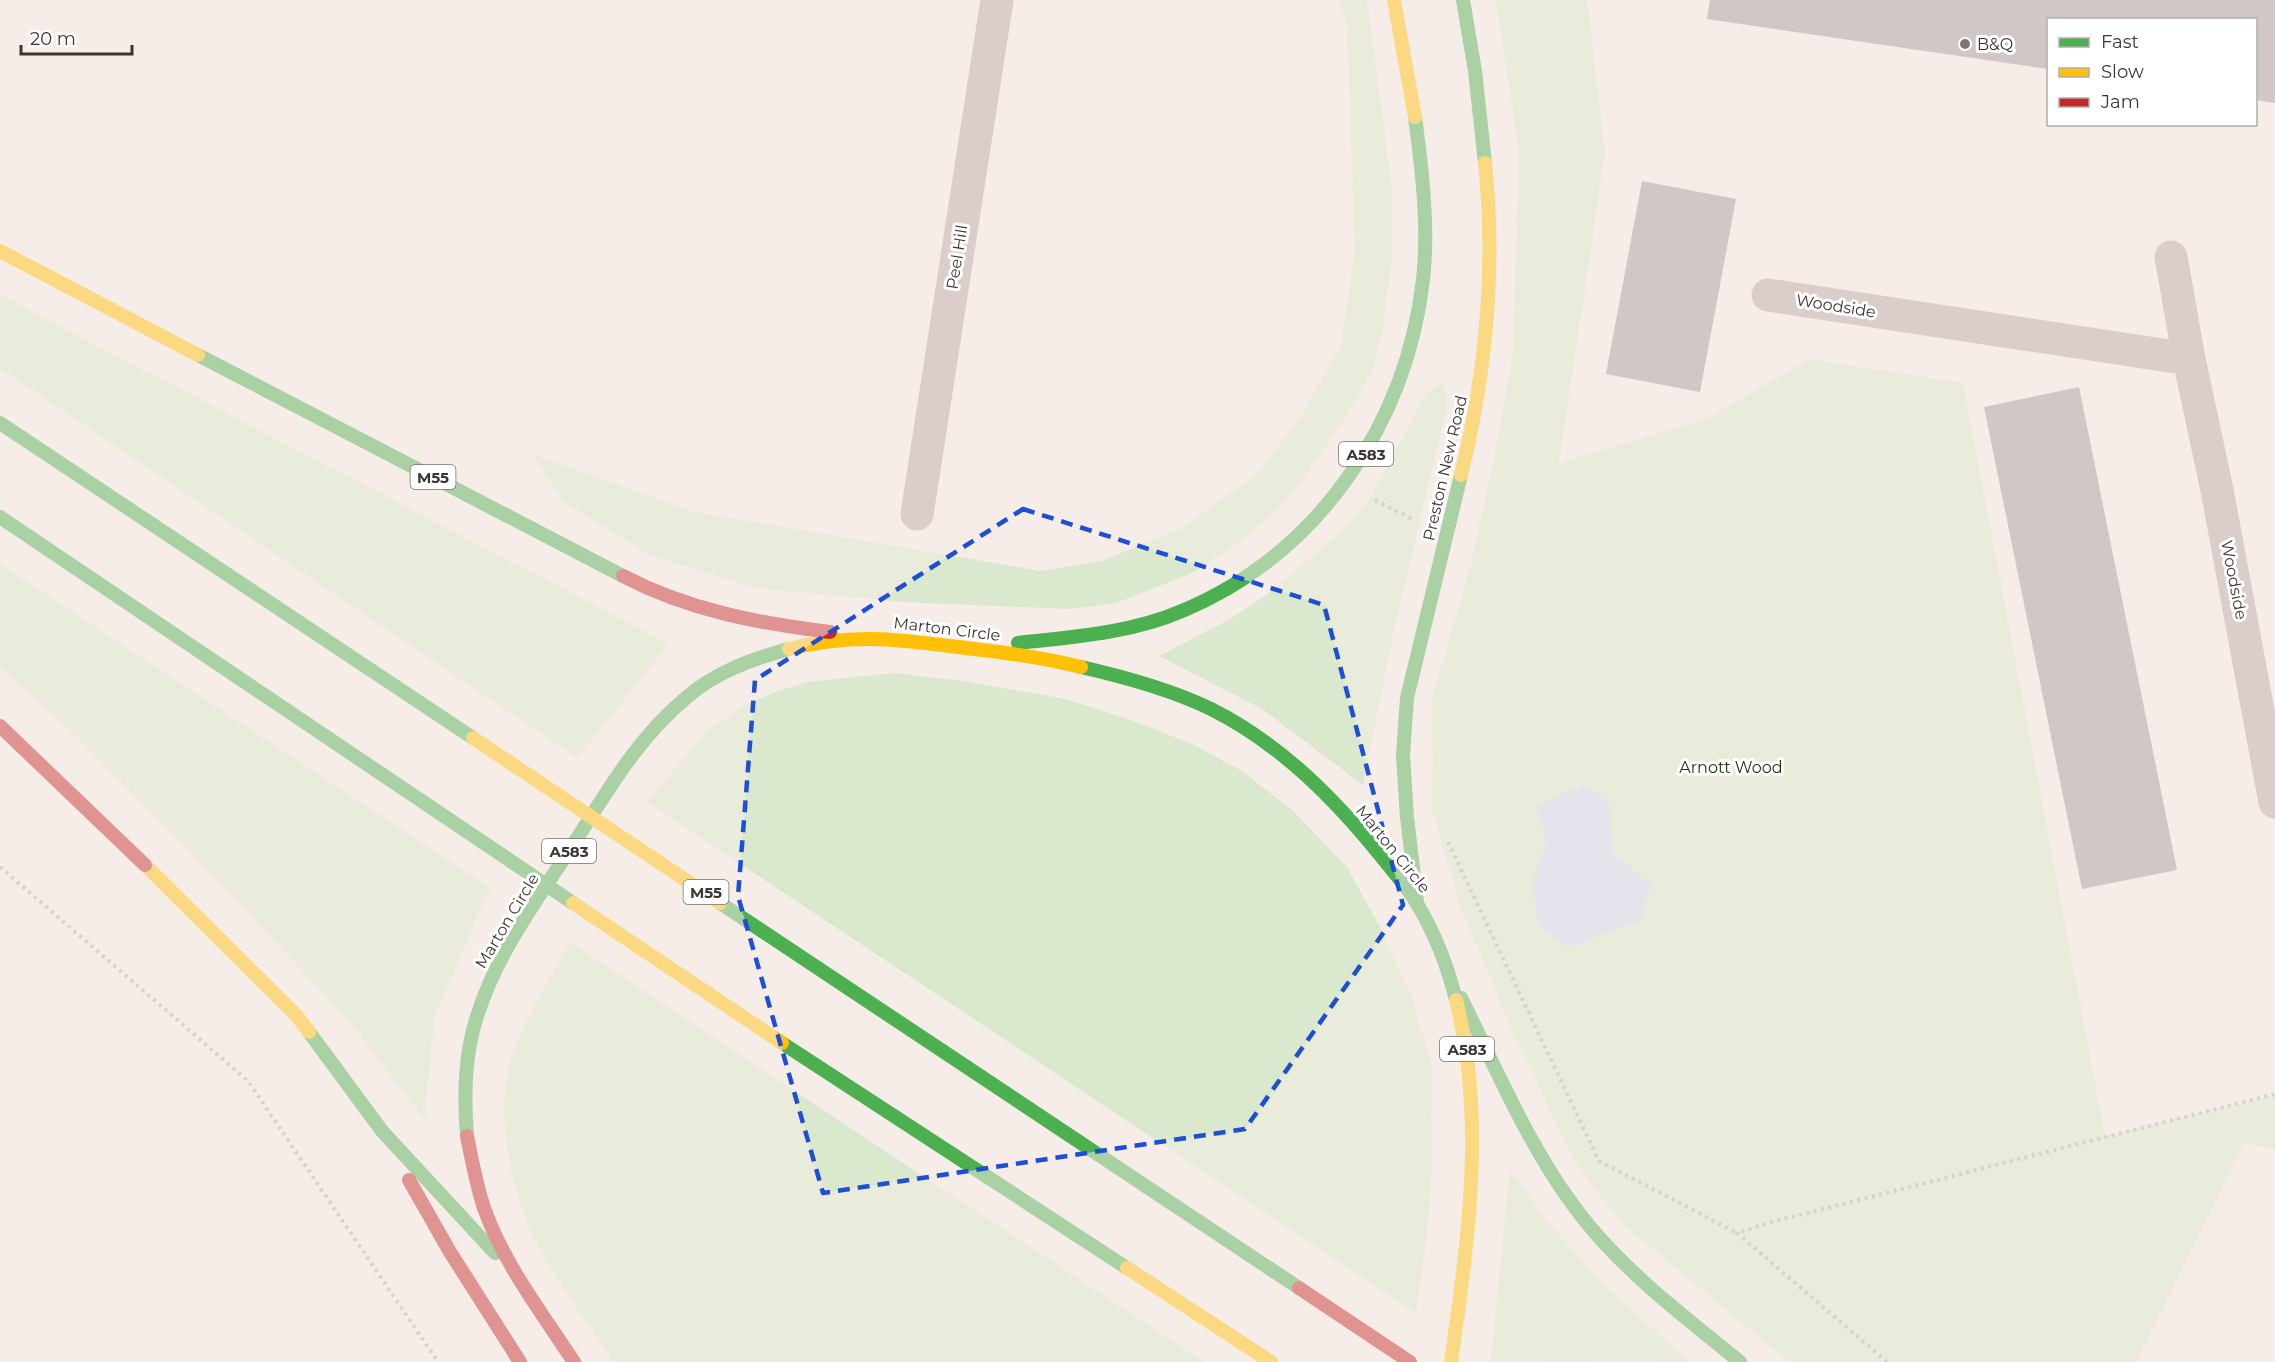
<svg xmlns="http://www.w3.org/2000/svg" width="2275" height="1362" font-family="Montserrat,sans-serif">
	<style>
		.green { fill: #dae8cd }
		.water { fill: #cddaf1 }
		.building { fill: #a499a0 }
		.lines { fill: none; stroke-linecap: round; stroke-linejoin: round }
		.path { stroke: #baafad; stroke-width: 4; stroke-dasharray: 3 4.5; stroke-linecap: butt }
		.street { stroke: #b9a7a7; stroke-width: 33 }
		.fast { stroke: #4caf50; stroke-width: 14 }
		.slow { stroke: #ffc107; stroke-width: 14 }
		.jam { stroke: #c62828; stroke-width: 14 }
		.marked { fill: none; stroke: #1d4ed8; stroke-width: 4.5; stroke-dasharray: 12 8; stroke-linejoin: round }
		.poi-dot { fill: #7d7572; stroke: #fff; stroke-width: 2 }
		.labels { text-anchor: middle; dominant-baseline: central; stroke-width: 6; stroke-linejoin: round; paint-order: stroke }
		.shield { fill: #fff; stroke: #767270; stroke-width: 1.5 }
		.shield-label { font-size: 15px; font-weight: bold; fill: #3c3532 }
		.poi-label { font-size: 16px; fill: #3c3532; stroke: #fff; text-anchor: start }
		.street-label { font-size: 16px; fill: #3c3532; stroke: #fff }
		.park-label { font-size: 16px; fill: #1b360f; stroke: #fff }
	</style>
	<rect width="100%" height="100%" fill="#f6ece8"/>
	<path class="green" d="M1339,0H1367L1392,189V255L1382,333L1372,371L1345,418L1305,477L1278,509L1233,547L1190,574L1116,603L1071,609L904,602L756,588L652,556L565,503L532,454L694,512L1041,571L1102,561L1183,528L1258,473L1300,418L1341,345L1355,252L1347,23Z
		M1496,0H1587L1605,152L1559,463L1707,419L1809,359L1963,383L2105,1136L2275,1095V1149L2245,1143L2136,1362H1789L1625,1226L1593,1187L1574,1158L1554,1119L1511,1028L1460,905L1432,809L1433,695L1471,565L1495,454L1513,355L1519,152Z
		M0,295L669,644L577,758L0,368Z
		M1444,381L1447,406L1395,625L1363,785L1262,709L1159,656L1232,618L1268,594L1341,532L1368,502L1425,395Z
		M0,564L492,889L478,914L434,1019L424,1119L350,1022L225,888L75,735L0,667Z
		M894,673L962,681L1066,699L1131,720L1192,744L1242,771L1293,811L1347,867L1382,931L1411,995L1431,1063L1432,1160L1427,1235L1416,1313L647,802L705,733L744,705L778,691L807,682Z
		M570,942L1204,1362H613C590,1326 561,1288 541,1251C511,1197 493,1112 513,1052C527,1014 551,977 570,942Z
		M1510,1170L1546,1220L1599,1280L1689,1362L1491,1361Z"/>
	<path class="water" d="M1583,785L1609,802L1612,852L1651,885L1640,921L1568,947L1538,925L1533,880L1547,841L1536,807Z"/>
	<path class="building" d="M1710,0H2275V103L2256,100V20H2048V69L1707,19Z
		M1642,181L1736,199L1700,392L1606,374Z
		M2079,387L2177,870L2082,889L1984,407Z"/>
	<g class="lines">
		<path class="path" d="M1375,500L1414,520
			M1448,842L1599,1161L1737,1233
			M0,867L248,1081L438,1362
			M1887,1362L1737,1233L1768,1223L2275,1094"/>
		<path class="street" d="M2171,257L2189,359L2217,490L2275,802
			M1768,295L2189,359
			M917,514L997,0"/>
		<path class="fast" d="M1463,0L1475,71L1485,163
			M198,355L623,576
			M0,423L473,738
			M0,517L573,903
			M1018,643C1073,637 1131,633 1182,611C1318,554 1406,425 1423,280C1429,226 1422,170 1415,117
			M1081,667C1125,677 1170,689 1211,709C1281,744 1336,800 1384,860C1396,875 1410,890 1419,907C1436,936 1448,968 1456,1000
			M1417,902L1407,817L1403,755L1407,698L1461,475
			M720,903L1299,1288
			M1461,998C1500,1076 1534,1160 1591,1228C1634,1279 1689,1320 1740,1362
			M309,1032L382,1131L495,1253
			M782,1043L1127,1268
			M467,1136C464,1099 464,1060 475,1023C493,959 535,903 571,848C605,795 637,738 687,697C716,672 752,659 789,649"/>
		<path class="slow" d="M1394,0L1415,117
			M0,251L198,355
			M1461,475C1486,373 1496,268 1485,163
			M789,649C852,633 895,639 958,647C1000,652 1041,657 1081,667
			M473,738L720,903
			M145,865L297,1016L309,1032
			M573,903L782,1043
			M1127,1268L1271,1362
			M1451,1362C1468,1241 1486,1120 1456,1000"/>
		<path class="jam" d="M623,576C688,610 757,623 830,632
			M0,726L145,865
			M467,1136C472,1160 476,1184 484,1208C504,1264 541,1312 574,1362
			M409,1180L450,1252L520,1362
			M1299,1288L1410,1362"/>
	</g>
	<path d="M0 0H2275V1362H0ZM1023,509L1324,605L1403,905L1245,1129L823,1193L738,896L755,680Z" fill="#f6ece8" fill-opacity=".55" fill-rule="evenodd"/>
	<path class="marked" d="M1023,509L1324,605L1403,905L1245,1129L823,1193L738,896L755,680Z"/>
	<circle class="poi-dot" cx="1965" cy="44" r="6"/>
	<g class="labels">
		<g class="shield">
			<rect x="1339" y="442" width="54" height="24" rx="4.5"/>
			<rect x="410.5" y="465" width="45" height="24" rx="4.5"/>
			<rect x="542" y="839" width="54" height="24" rx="4.5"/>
			<rect x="683.5" y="880" width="45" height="24" rx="4.5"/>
			<rect x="1440" y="1037" width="54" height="24" rx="4.5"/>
		</g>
		<g class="shield-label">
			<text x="1366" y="454">A583</text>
			<text x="433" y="477">M55</text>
			<text x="569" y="851">A583</text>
			<text x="706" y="892">M55</text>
			<text x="1467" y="1049">A583</text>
		</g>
		<g class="poi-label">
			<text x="1977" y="44">B&amp;Q</text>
		</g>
		<g class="street-label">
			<text transform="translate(957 257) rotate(-81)">Peel Hill</text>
			<text transform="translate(1836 306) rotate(9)">Woodside</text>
			<text transform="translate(1445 468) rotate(-77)">Preston New Road</text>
			<text transform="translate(2234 580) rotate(79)">Woodside</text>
			<text transform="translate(947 629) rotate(7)">Marton Circle</text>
			<text transform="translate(1393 849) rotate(51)">Marton Circle</text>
			<text transform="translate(507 921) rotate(-59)">Marton Circle</text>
		</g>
		<g class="park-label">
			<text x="1731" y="767">Arnott Wood</text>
		</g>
	</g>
	<rect x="2047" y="18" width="210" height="108" fill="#ffffff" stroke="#b1aead" stroke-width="1.5"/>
	<rect x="2059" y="38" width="30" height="9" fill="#4caf50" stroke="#b1aead" stroke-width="1.5"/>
	<text x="2101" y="48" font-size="18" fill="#3c3532">Fast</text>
	<rect x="2059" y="68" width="30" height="9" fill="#ffc107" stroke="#b1aead" stroke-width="1.5"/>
	<text x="2101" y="78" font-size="18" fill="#3c3532">Slow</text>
	<rect x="2059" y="98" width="30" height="9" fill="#c62828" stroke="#b1aead" stroke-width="1.5"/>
	<text x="2101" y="108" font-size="18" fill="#3c3532">Jam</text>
	<path d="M21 45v9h111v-9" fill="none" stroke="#3c3532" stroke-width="3"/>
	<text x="30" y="45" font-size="18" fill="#3c3532" stroke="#ffffff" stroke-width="4.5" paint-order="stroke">20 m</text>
</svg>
